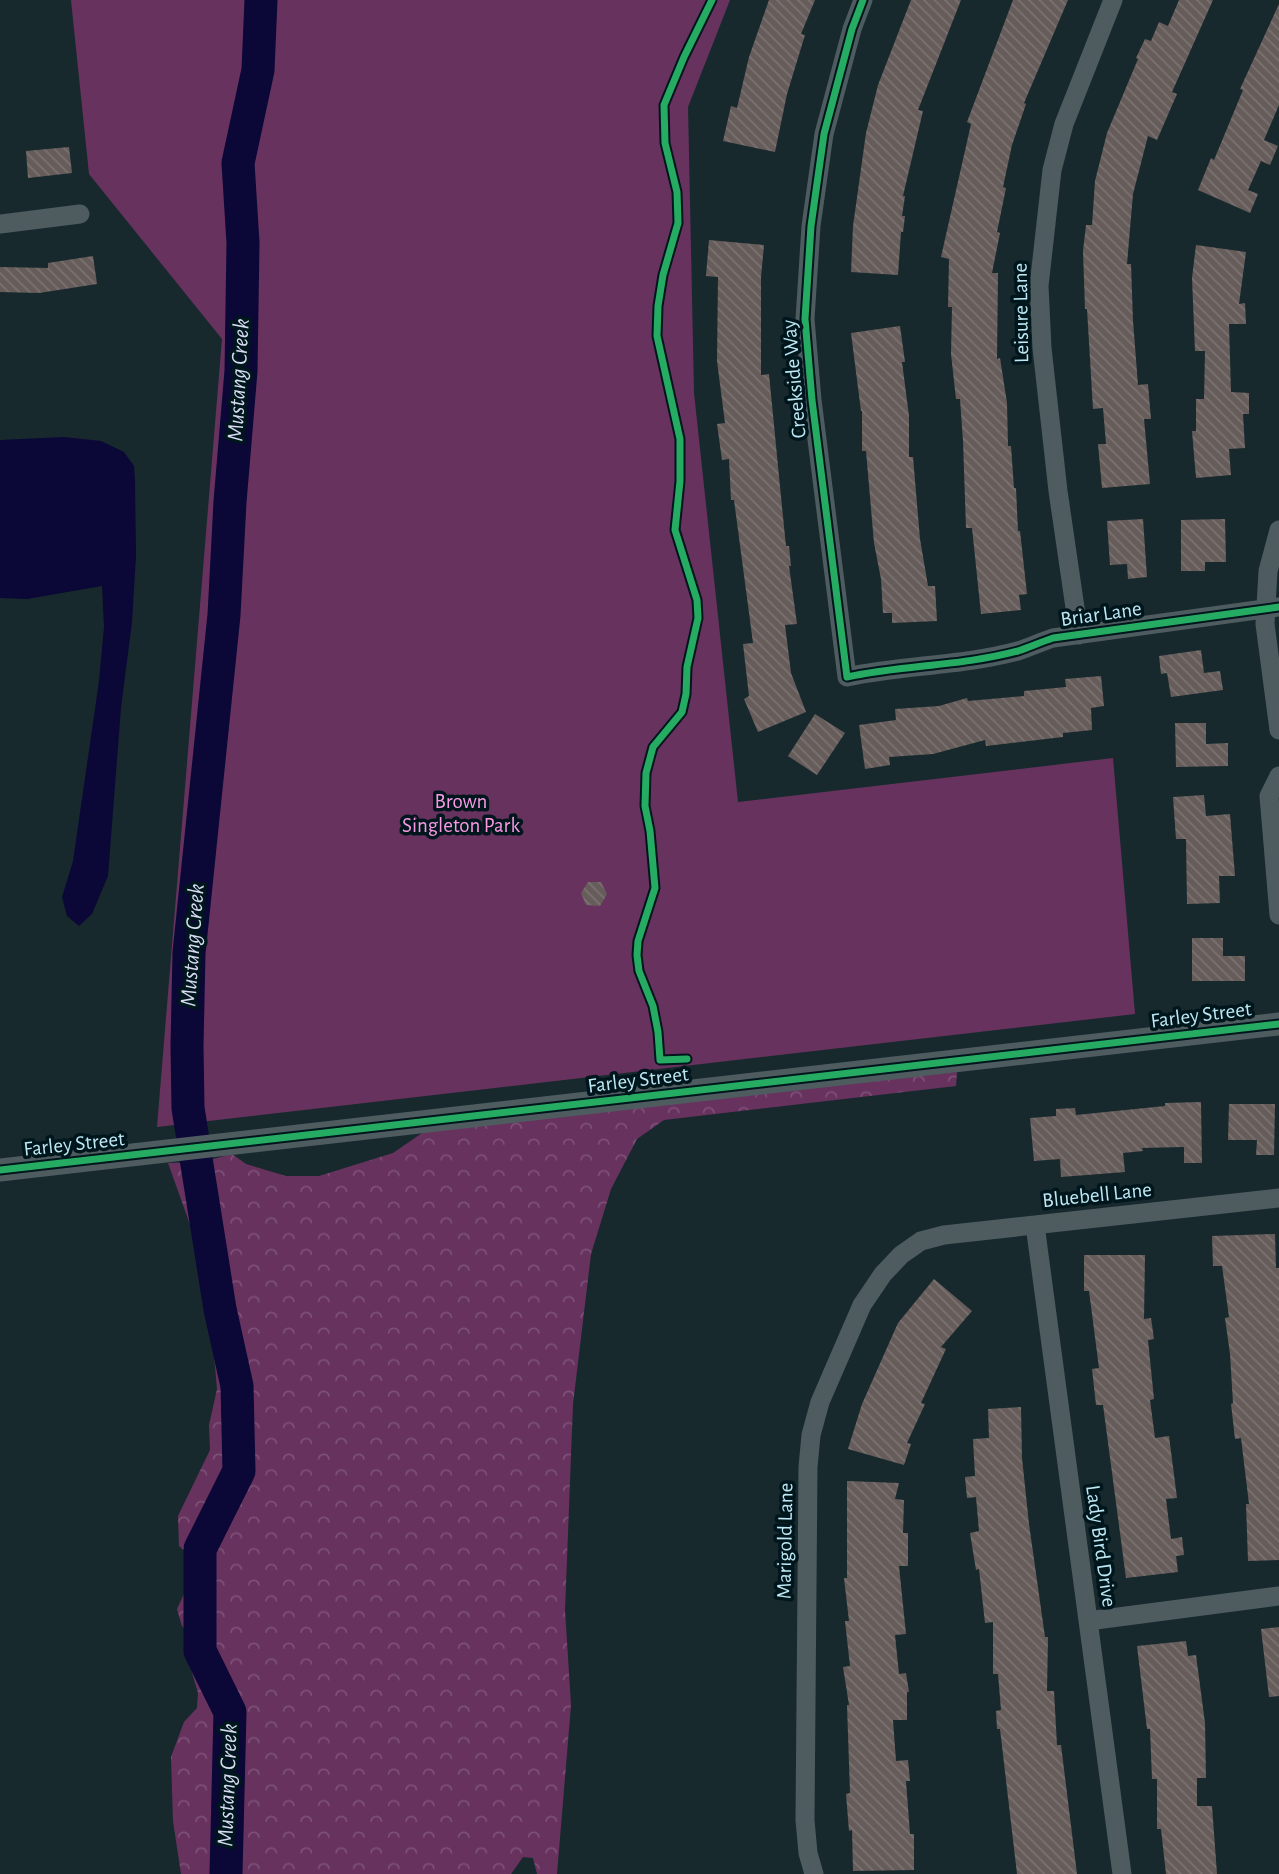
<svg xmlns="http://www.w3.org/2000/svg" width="1279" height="1874" font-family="'Alegreya Sans',sans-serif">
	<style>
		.forest { fill: url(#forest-crowns) }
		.green { fill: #68325f }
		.water { fill: #0b0737 }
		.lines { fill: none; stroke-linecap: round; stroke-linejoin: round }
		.river { stroke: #0b0737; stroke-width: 33 }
		.building { fill: url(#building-back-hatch) }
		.minor { stroke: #4e5c60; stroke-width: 19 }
		.tertiary { stroke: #4e5c60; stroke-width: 23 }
		.cycleway-casing { stroke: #00161d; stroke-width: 11 }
		.cycleway { stroke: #26ab63; stroke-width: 7 }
		.labels { text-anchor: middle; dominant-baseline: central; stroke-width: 7; stroke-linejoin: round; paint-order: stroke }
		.street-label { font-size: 21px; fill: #bde8f4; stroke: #00161d }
		.park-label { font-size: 21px; fill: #fa98e3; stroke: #00161d }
		.water-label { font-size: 23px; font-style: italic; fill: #d8dcf2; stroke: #00161d }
	</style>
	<defs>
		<pattern id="forest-crowns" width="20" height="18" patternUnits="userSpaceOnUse" patternTransform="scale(1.75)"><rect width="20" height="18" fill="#68325f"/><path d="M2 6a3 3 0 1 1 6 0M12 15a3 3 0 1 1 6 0" fill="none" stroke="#7c5077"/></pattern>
		<pattern id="building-back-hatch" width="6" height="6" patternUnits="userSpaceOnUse" patternTransform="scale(1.75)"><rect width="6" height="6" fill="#665c5a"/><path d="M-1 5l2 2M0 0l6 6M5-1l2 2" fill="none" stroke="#7a7372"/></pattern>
	</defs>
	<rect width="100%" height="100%" fill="#18292e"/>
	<path class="forest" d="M957,1072L956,1086L664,1120L637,1139L611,1189L591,1254L573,1404L565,1610L571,1705L557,1874H537L533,1858L523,1857L511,1874H181L173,1821L171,1757L184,1722L197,1708L198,1693L190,1666L195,1639L182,1626L177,1609L185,1592L207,1584L204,1567L179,1546L178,1516L210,1450L209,1425L217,1389L213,1342L225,1302L197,1244L168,1163L202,1162L232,1154L246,1164L286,1176H319L393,1153L428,1129Z"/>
	<path class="green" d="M71,0H730L688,107L694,393L738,802L1113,758L1135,1014L157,1127L222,339L89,174Z"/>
	<path class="water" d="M64,437L101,441L124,452L134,466L135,481L136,556L132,622L121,708L108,876L92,914L79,926L67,916L62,897L73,861L99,681L104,627L102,586L27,599L0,598V440Z"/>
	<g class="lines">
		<path class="river" d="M226,1874L230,1712L200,1651V1549L239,1471L237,1386L220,1309L188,1108L187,1046L189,953L224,615L230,502L241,371L243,243L238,163L258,70L261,0"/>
	</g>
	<path class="building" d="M769,0H815L801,34L805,35L787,94L775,152L723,141L731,106L737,108L749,57Z
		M911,0H961L918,110L923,111L903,196H905L902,216H905L903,232H901L898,275L851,272L853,226L866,133L878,85Z
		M1013,0H1068L1024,103L1026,104L1012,145L1003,187L1006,188L997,232L1000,233L992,273H998L997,359L1000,358L1007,403L1008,446H1011L1014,488H1016L1018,531H1020L1027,594L1019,595L1021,610L981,614L972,528H966L963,441L960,399H956L951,354L952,307H948L949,259L941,257L971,124L967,122Z
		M1179,0H1213L1172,92L1177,94L1157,140L1148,136L1133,194L1127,264H1131L1133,321L1138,385L1148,384L1151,419H1144L1150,484L1102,488L1098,444H1106L1103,408L1093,409L1087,309H1085L1083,251L1086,225H1092L1095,181L1107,133L1138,59L1136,58L1145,39L1151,41L1159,22L1168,26Z
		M1279,4V105L1264,140L1278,146L1270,165L1261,161L1248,190L1258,194L1250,213L1198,190L1211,158L1214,160L1243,90L1240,89Z
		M69,147L72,173L28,178L26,151Z
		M709,240L764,245L761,277V375L769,374L782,507L786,546H789L791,566H789L797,624L785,625L791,673L806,712L758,732L744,699L749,696L743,644L753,643L734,500H731L729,459L722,460L717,424L725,423L717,361L718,277L706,276Z
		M1196,245L1246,252L1239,304L1245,303L1246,324H1229L1231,392L1249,393V414H1243L1245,448L1229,449L1231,475L1196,478L1192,431H1196V399H1204L1205,351H1195L1192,278Z
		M93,256L97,284L39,293L0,292V267L48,268V263Z
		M900,326L905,362H902L909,416V457H913L920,539L928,586H935L937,621L892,623V613H883L881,579L874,543L866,451H862V411H861L851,333Z
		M1143,519L1147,577L1128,579L1127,564L1110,565L1107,521Z
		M1225,519L1226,562H1205V571H1181V520Z
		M1201,650L1204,673L1220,671L1223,690L1171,697L1167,673L1161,674L1159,656Z
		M1101,676L1104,706L1091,708L1092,730L1063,733V737L986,746L985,740L933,754L889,757L890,765L865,769L859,725L896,720L895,709L939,706L967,698L968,701L1024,696V691L1066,687L1065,679Z
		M815,714L845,733L817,775L788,756Z
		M1175,723H1206V744L1228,743V766L1176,767Z
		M1204,795L1206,816L1230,814L1235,876H1219L1220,903L1187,904L1186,839H1176L1173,797Z
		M588,882H601L607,894L600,906L586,905L581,893Z
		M1192,938H1223V956H1245V981H1192Z
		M1201,1102L1202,1163H1184V1147L1142,1148L1143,1151L1123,1153L1125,1172L1061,1177L1060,1159L1034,1161L1030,1118L1056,1116V1109L1075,1108L1076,1115L1165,1106V1103Z
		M1229,1104H1275L1274,1155H1256L1257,1140H1228Z
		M1275,1234L1276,1268H1279V1560L1248,1561L1246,1504H1249L1241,1438L1235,1439L1231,1404L1233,1403L1230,1354L1225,1318L1229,1317L1222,1266H1213L1212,1236Z
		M1084,1255H1145L1144,1319L1151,1318L1154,1339L1148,1340L1154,1399L1150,1400L1155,1438L1169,1436L1177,1498L1166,1499L1171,1539L1182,1537L1184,1555L1176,1556L1178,1572L1126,1578L1103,1405H1096L1092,1369L1099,1368L1089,1291H1084Z
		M934,1279L972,1311L941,1347L946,1349L921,1403L925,1404L907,1443L911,1444L904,1465L848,1449L862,1404L898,1323Z
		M1021,1407L1022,1458L1029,1524L1045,1637H1048L1047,1691H1054L1057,1745H1061L1077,1874H1017L1000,1729H997L996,1711L1001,1710L998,1674H993V1622L985,1623L979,1569L976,1570L970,1533L979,1531L976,1497L967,1498L965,1477L975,1476L973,1439L989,1438L988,1409Z
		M847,1481L899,1483L895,1499L904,1500L903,1533H908V1566H899L906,1634L895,1635L899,1674L906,1673L909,1692H907V1720H893L896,1761L908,1760L910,1781H906L910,1834H914V1870L853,1871L852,1830L849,1831L846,1794L850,1793L847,1705H849L843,1667L850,1666L845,1621H849L844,1578H847Z
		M1279,1627V1696L1269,1697L1261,1629Z
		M1186,1641L1188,1656L1196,1655L1205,1723L1206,1778H1197V1806H1212L1217,1874H1166L1161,1829H1157V1779H1152L1150,1729H1147L1137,1646Z"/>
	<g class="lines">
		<path class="minor" d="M863,0L852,29L824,134L811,226L805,319L812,400L847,677C903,665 962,666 1018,651C1030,647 1041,642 1053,638L1279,607
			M0,224L80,214
			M1279,530L1268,571L1265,624L1279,730
			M1079,635L1058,491L1042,348L1039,286L1052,170L1064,124L1113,0
			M1279,776L1269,796L1279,915
			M1035,1225L1122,1874
			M1088,1621L1279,1596
			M814,1874L808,1853L805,1820L808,1467L811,1435L820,1402L862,1305L883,1274L901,1255L921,1241L944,1235L1279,1198"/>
		<path class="tertiary" d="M0,1170L1279,1024"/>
		<defs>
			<path id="cycleway" d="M863,0L852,29L824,134L811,226L805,319L812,400L847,677C903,665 962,666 1018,651C1030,647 1041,642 1053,638L1279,607
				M687,1059L660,1060L658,1032L653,1006L639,971L637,955L638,941L655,888L650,831L645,806L646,773L653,747L682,712L686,694L687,667L698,618L697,600L675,530L680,481V439L657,336L658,306L663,275L678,223L677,192L665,143L664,105L684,57L712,0
				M0,1170L1279,1024"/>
		</defs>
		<use href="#cycleway" class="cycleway-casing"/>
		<use href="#cycleway" class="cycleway"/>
	</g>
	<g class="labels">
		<g class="street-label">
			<text transform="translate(1021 313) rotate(-91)">Leisure Lane</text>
			<text transform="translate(794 379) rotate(-95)">Creekside Way</text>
			<text transform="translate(1101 614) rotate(-8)">Briar Lane</text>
			<text transform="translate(1201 1015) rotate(-7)">Farley Street</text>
			<text transform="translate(638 1080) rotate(-7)">Farley Street</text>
			<text transform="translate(74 1144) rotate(-6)">Farley Street</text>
			<text transform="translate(1097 1195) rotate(-6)">Bluebell Lane</text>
			<text transform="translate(785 1541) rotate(-89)">Marigold Lane</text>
			<text transform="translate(1101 1546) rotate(82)">Lady Bird Drive</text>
		</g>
		<g class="park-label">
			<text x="461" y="801">Brown<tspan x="461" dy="24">Singleton Park</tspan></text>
		</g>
		<g class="water-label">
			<text transform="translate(239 380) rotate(-87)">Mustang Creek</text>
			<text transform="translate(193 945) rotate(-86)">Mustang Creek</text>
			<text transform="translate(228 1785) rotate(-88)">Mustang Creek</text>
		</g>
	</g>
</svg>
